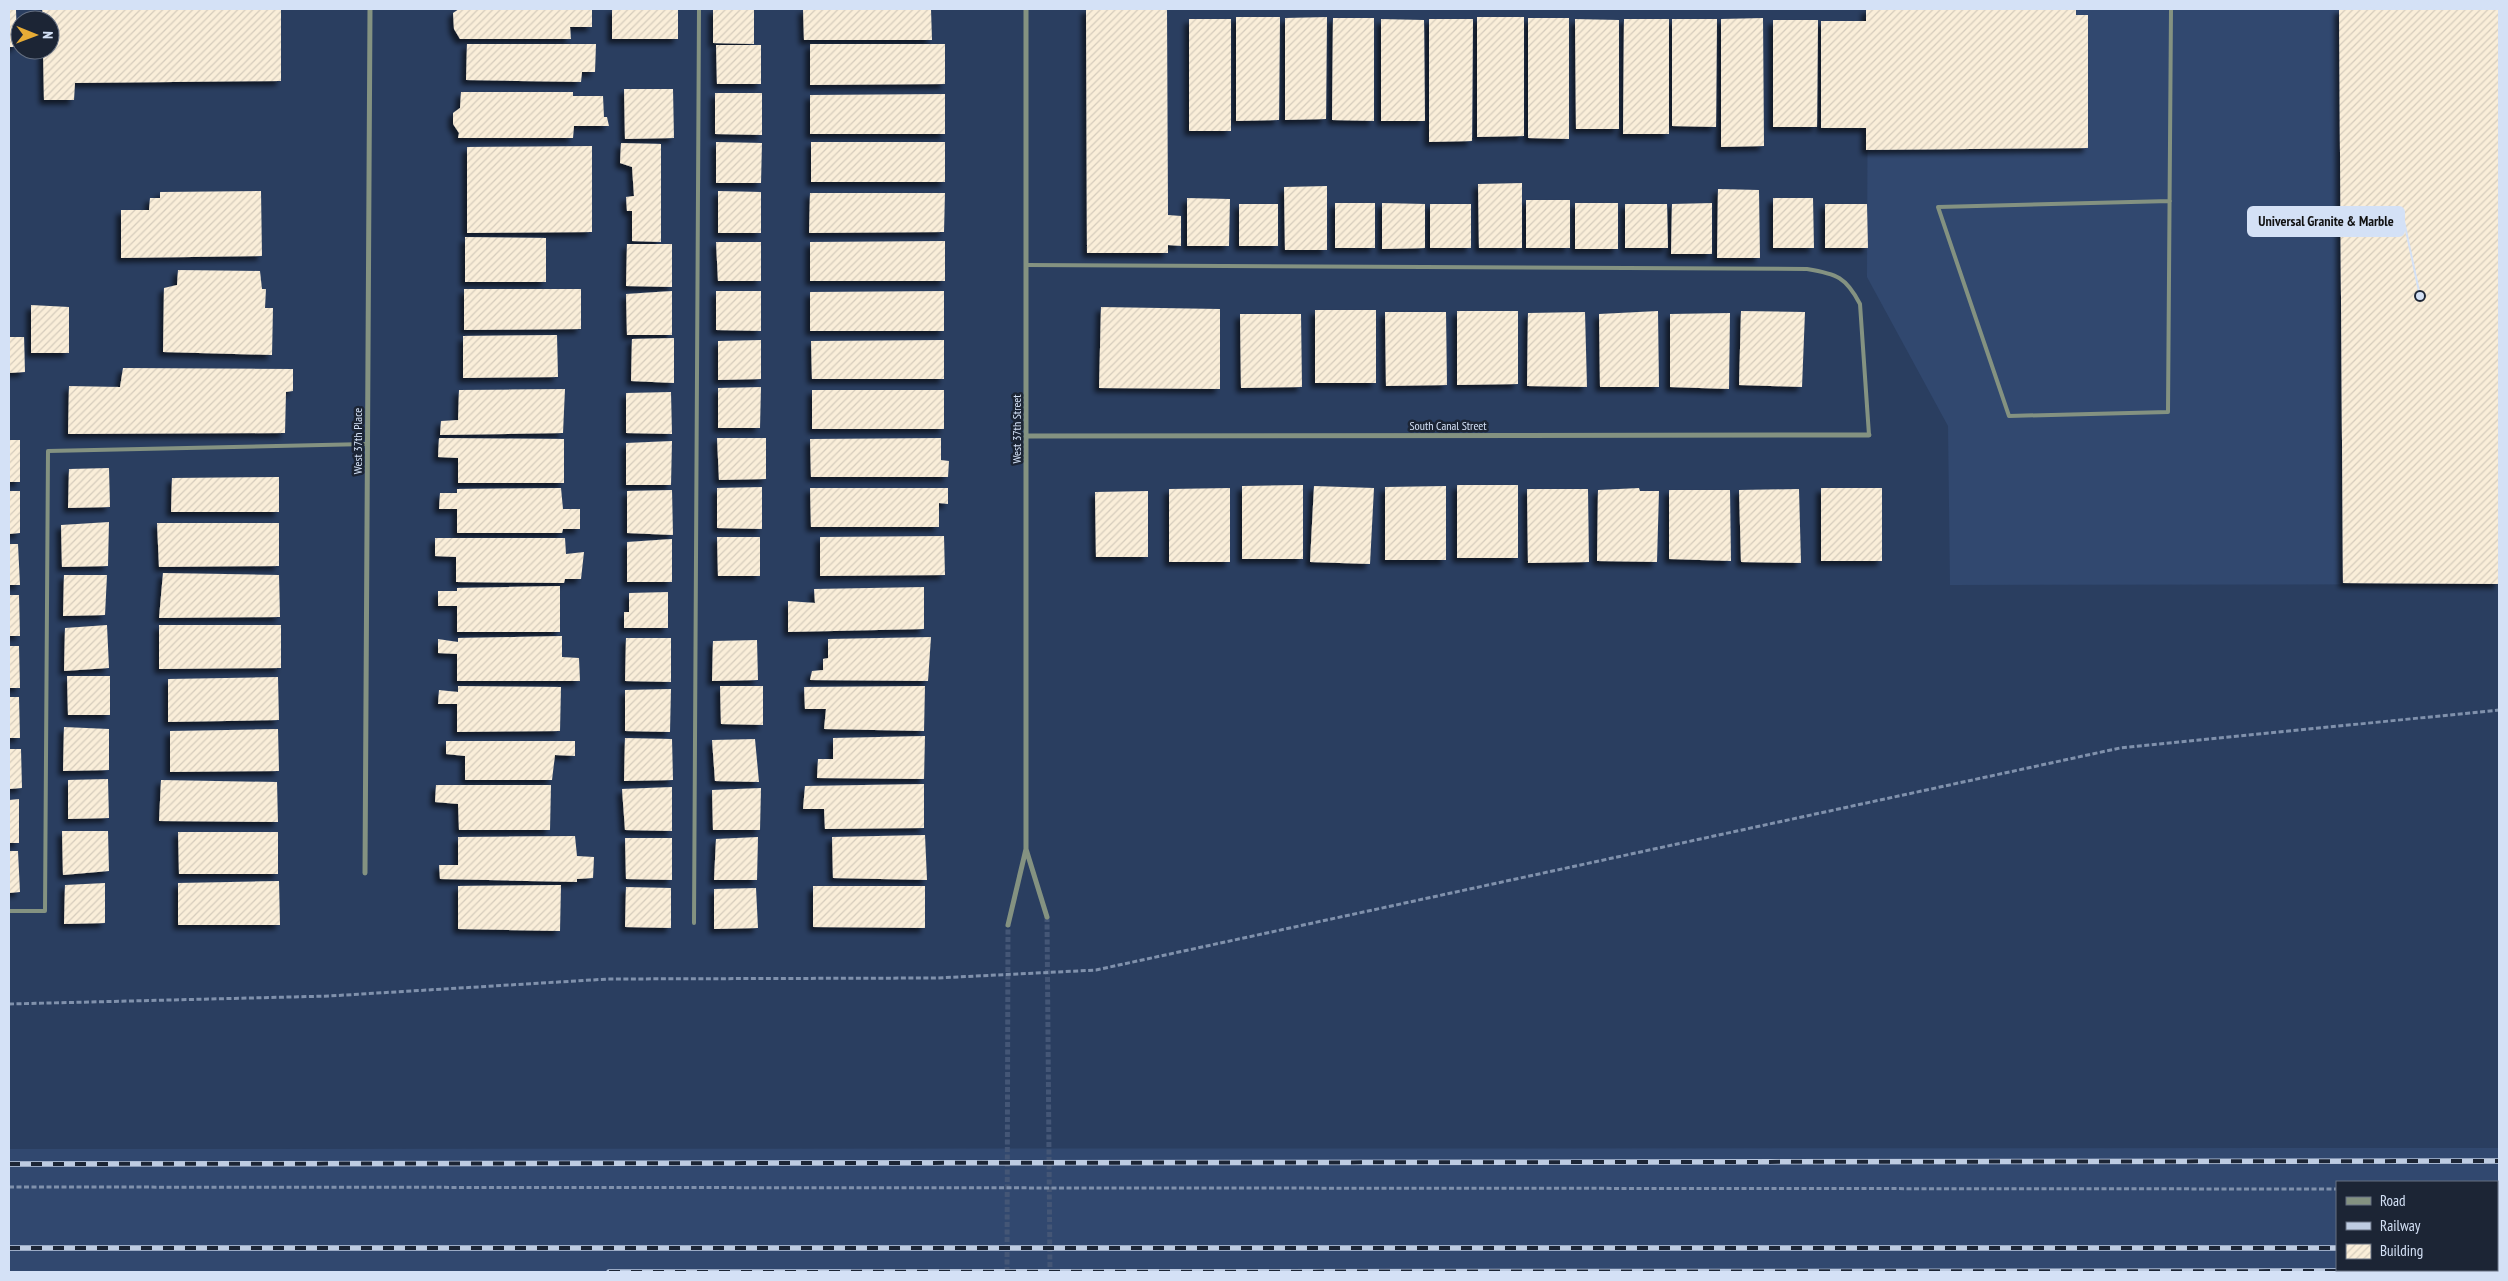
<svg xmlns="http://www.w3.org/2000/svg" width="2508" height="1281" font-family="'PT Sans Narrow',sans-serif">
	<style>
		.built { fill: #31486f; fill-rule: evenodd }
		.building { fill: url(#building-hatch); filter: url(#shadow) }
		.lines { fill: none; stroke-linecap: round; stroke-linejoin: round }
		.street-tunnel { stroke: #445676; stroke-width: 5; stroke-dasharray: 5 2.5; stroke-linecap: butt }
		.path { stroke: #8091ac; stroke-width: 3; stroke-dasharray: 5 2.5; stroke-linecap: butt }
		.lane { stroke: #849281; stroke-width: 4 }
		.street { stroke: #849281; stroke-width: 5 }
		.rail-casing { stroke: #becce2; stroke-width: 5.5 }
		.rail { stroke: #1c2535; stroke-width: 4; stroke-dasharray: 11; stroke-linecap: butt }
		.labels { text-anchor: middle; dominant-baseline: central; stroke-width: 5; stroke-linejoin: round; paint-order: stroke }
		.street-label { font-size: 12px; fill: #d4e1f6; stroke: #1c2535 }
		.leader { fill: none; stroke: #d4e1f6; stroke-width: 2 }
		.callout-dot { fill: #d4e1f6; stroke: #1c2535; stroke-width: 2 }
		.callout { fill: #d4e1f6; stroke: #d4e1f6; stroke-width: 2 }
		.callout-label { font-size: 14px; text-anchor: middle; font-weight: bold; fill: #111 }
	</style>
	<defs>
		<pattern id="building-hatch" width="6" height="6" patternUnits="userSpaceOnUse" patternTransform="scale(1.25)"><rect width="6" height="6" fill="#faeed9"/><path d="M-1 1l2-2M0 6l6-6M5 7l2-2" fill="none" stroke="#d5ccbc"/></pattern>
		<filter id="shadow"><feDropShadow dx="-4.5" dy="4.5" stdDeviation="2.5" flood-color="#0009"/></filter>
	</defs>
	<rect width="100%" height="100%" fill="#2a3e60"/>
	<path class="built" d="M1868,9H2499V584L1950,585L1948,426L1867,277Z
		M2499,1148V1272H9V1149ZM2337,1182H2497V1270H2337Z"/>
	<path class="building" d="M9,9H16L17,47H9Z
		M42,9H281V81L75,83L74,100H44L43,50H50V20H43Z
		M459,9H592V27H570L571,39H460L454,29L453,13Z
		M612,9H678V39H612Z
		M713,9H754V44L713,43Z
		M803,9H931L932,40H804Z
		M1086,9H1167L1168,215L1181,216V246L1168,245V253H1087Z
		M1866,9H2076V15H2088V148L1866,150V128H1821V21H1866Z
		M2339,9H2499V584L2343,583Z
		M1236,17H1280L1279,120L1236,121Z
		M1327,17L1326,119L1285,120V18Z
		M1477,17H1524V136L1477,137Z
		M1333,18H1374V121L1332,120Z
		M1528,18H1569V139L1528,138Z
		M1763,18L1764,146L1721,147V19Z
		M1189,19H1231V131H1189Z
		M1381,19L1424,20L1425,121H1381Z
		M1429,19H1473L1472,141L1429,142Z
		M1575,19L1619,20V129H1576Z
		M1624,19H1669V134H1623Z
		M1672,19H1717L1716,127L1672,126Z
		M1773,20H1818L1817,127H1773Z
		M467,44H596L595,72H582L581,82L466,80Z
		M810,44H945V84L810,85Z
		M716,45H761V84H717Z
		M624,89H673L674,138L625,139Z
		M461,92H573V96H603L604,117H607L609,126H574L573,138H458L459,133L453,124V113L460,108Z
		M715,93H762V135L715,134Z
		M945,94V134H810V95Z
		M716,142L762,143L761,183H716Z
		M811,142H945V182H811Z
		M621,143L661,144V242L632,241V211H627L626,197L634,196L632,167L620,163Z
		M592,146V232L467,233V147Z
		M1522,183V248H1479L1478,184Z
		M1327,186V250H1285L1284,187Z
		M1718,189L1759,190L1760,258H1717Z
		M261,191L262,256L121,258V210H149L150,198H160V192Z
		M718,191L761,192V233H718Z
		M810,193H945L944,232L809,233Z
		M1187,198L1230,199L1229,246H1187Z
		M1773,198H1813L1814,248H1773Z
		M1526,200H1570V248H1526Z
		M1335,203H1375V248H1335Z
		M1382,203L1425,204V248L1382,249Z
		M1575,203H1618V249H1575Z
		M1712,203V254H1671L1672,204Z
		M1239,204H1278V246H1239Z
		M1430,204H1471V248H1430Z
		M1625,204H1667L1668,248H1625Z
		M1825,204H1867L1868,248H1825Z
		M465,237L546,238V282H465Z
		M945,241V281H810V242Z
		M716,242H761V281H718Z
		M627,244H672V287L626,286Z
		M178,270L260,271L262,289H266L265,308H273L272,355L163,352L164,288L177,285Z
		M464,289H581V329L464,330Z
		M672,291V335H627L626,294Z
		M716,291H761V331L716,330Z
		M944,291V331H810V292Z
		M31,305L69,307V353H31Z
		M1101,307L1220,309V389L1099,388Z
		M1315,310H1376V383H1315Z
		M1457,311H1518V384L1457,385Z
		M1658,311L1659,387H1600L1599,314Z
		M1741,311L1805,312L1802,387L1739,385Z
		M1385,312H1446L1447,385L1386,386Z
		M1585,312L1587,387L1527,386L1528,313Z
		M1730,313L1729,389L1670,387V314Z
		M1240,314H1301L1302,387L1241,388Z
		M557,335L558,377L463,378V336Z
		M9,337H24L25,372L9,373Z
		M674,338V383L631,381L632,339Z
		M761,340V379L718,380V341Z
		M944,340V379H812L811,341Z
		M123,368L293,369V391L286,392L285,433L68,434L69,386L120,387Z
		M761,387L760,428H718V388Z
		M565,389L563,433L440,435L441,421L458,420L459,390Z
		M812,390H944V429H812Z
		M671,392L672,434L626,433V393Z
		M439,438L564,439V483H458V458L438,457Z
		M717,438H766V479L719,480Z
		M941,438V460L949,461L948,477H811L810,439Z
		M9,440H20V482H9Z
		M672,441L671,485H626V443Z
		M109,468L110,507L68,508L69,469Z
		M279,477V512H171L172,478Z
		M1303,485V559H1242V486Z
		M1457,485H1518V558H1457Z
		M1314,486L1374,488L1370,564L1310,562Z
		M1446,486V560H1385V487Z
		M762,487V529L717,528V488Z
		M561,488L563,509H580V529H563L562,533H457V509H439L440,493H457V489Z
		M810,488H948V504L939,503V527H811Z
		M1230,488V562H1169V489Z
		M1639,488L1640,491H1659L1657,562L1597,561L1598,490Z
		M1821,488H1882V561H1821Z
		M1527,489H1588L1589,562L1528,563Z
		M1799,489L1801,563L1741,562L1739,490Z
		M672,490L673,535L627,533V491Z
		M1669,490H1730L1731,561L1669,559Z
		M9,491H20V533L9,534Z
		M1148,491V557H1096L1095,492Z
		M109,522L108,566L62,567L61,525Z
		M157,523H279V566L159,567Z
		M944,536L945,575L820,576V537Z
		M717,537H760V576H718Z
		M435,538H565L566,554L584,552L581,579H565L564,583L456,582V557L435,556Z
		M672,539V582H627V542Z
		M9,544H18L20,585H9Z
		M163,573L279,575L280,617L159,618Z
		M64,575H107L105,615L63,616Z
		M560,586V632H457V606H438V591H457V588Z
		M924,587V629L788,632V601L815,603L814,589Z
		M668,592V628H624V612H629V593Z
		M9,595H19L20,636H9Z
		M107,625L109,668L64,671L65,628Z
		M159,625H281V668L159,669Z
		M562,636V657L579,658L580,681H457V654L438,653V639L458,642V638Z
		M931,637L928,681L810,680L812,671L823,670V659L828,658V639Z
		M626,638H671V682L625,681Z
		M757,640L758,680L712,681L713,641Z
		M9,646H19L20,688H9Z
		M67,676H110V715H68Z
		M278,677L279,720L168,722V679Z
		M458,686L561,687L560,731L457,732V704H438L439,690L458,692Z
		M720,686H763V725L721,724Z
		M925,686L924,731L824,729L826,709H805L804,687Z
		M671,689L670,732L625,731V690Z
		M9,697H19L20,738H9Z
		M64,727L109,729V770L63,771Z
		M278,729L279,771L170,772V731Z
		M925,736L924,779L817,778L818,759H833V738Z
		M625,738L672,739L673,780L624,781Z
		M755,739L759,782L715,781L712,740Z
		M446,741H575V756L555,755L552,780H465V756L446,754Z
		M9,749H21L22,788L9,789Z
		M108,779L109,818L68,819V780Z
		M161,780L277,782L278,822L159,821Z
		M924,784V828L825,829L824,809H803L805,786Z
		M436,785H551L550,830H459L458,804L435,802Z
		M672,787V831L625,830L622,789Z
		M761,788L760,830H713L712,790Z
		M19,799V843H9V800Z
		M62,831H108L109,871L63,875Z
		M178,832H278V874H179Z
		M925,835L927,880L833,878L832,837Z
		M575,836L577,856L594,857L593,878L577,879V882L440,879L439,865H458V837Z
		M758,837L757,880H714L716,839Z
		M625,838H672V880L626,879Z
		M9,851H18L20,892L9,893Z
		M279,881L280,925H178V883Z
		M105,883V923L64,924L65,885Z
		M561,885L560,931L458,929V886Z
		M813,886H925V928L813,927Z
		M626,887L671,888V928L625,927Z
		M756,888L758,928L714,929V889Z"/>
	<g class="lines">
		<path class="street-tunnel" d="M1047,917L1050,1272
			M1007,1272L1008,925"/>
		<path class="path" d="M9,1004L329,996L608,979L938,978L1096,970L2120,748L2499,710
			M9,1187L2337,1189
			M2497,1189H2499"/>
		<path class="lane" d="M2170,201L1938,207L2009,416L2168,412L2171,9
			M1026,265L1807,269C1837,274 1846,277 1860,304L1869,435
			M9,911H45L48,451L367,444
			M694,923L699,9"/>
		<path class="street" d="M1026,436L1869,435
			M1026,849L1047,917
			M365,873L370,9
			M1008,925L1026,849V9"/>
		<defs>
			<path id="rail" d="M9,1164L2499,1161
				M2497,1247H2499
				M9,1248H2337
				M609,1272L2499,1271"/>
		</defs>
		<use href="#rail" class="rail-casing"/>
		<use href="#rail" class="rail"/>
	</g>
	<g class="labels">
		<g class="street-label">
			<text x="1448" y="425">South Canal Street</text>
			<text transform="translate(1016 429) rotate(-90)">West 37th Street</text>
			<text transform="translate(357 441) rotate(-90)">West 37th Place</text>
		</g>
	</g>
	<path class="leader" d="M2420 296L2404 221"/>
	<circle class="callout-dot" cx="2420" cy="296" r="5"/>
	<rect class="callout" x="2248" y="207" width="156" height="29" rx="5"/>
	<g class="callout-label">
		<text x="2326" y="226">Universal Granite &amp; Marble</text>
	</g>
	<rect width="2508" height="1281" fill="none" stroke="#d4e1f6" stroke-width="20"/>
	<rect x="2336" y="1181" width="162" height="90" fill="#1c2535" stroke="#667082"/>
	<rect x="2346" y="1197" width="25" height="8" fill="#849281" stroke="#667082"/>
	<text x="2380" y="1206" font-size="15" fill="#d4e1f6">Road</text>
	<rect x="2346" y="1222" width="25" height="8" fill="#becce2" stroke="#667082"/>
	<text x="2380" y="1231" font-size="15" fill="#d4e1f6">Railway</text>
	<rect x="2346" y="1244" width="25" height="15" fill="url(#building-hatch)" stroke="#667082"/>
	<text x="2380" y="1256" font-size="15" fill="#d4e1f6">Building</text>
	<g transform="translate(35 35) rotate(91)"><circle r="24" fill="#1c2535" stroke="#667082"/>
	<path d="M0-4L9 19L0 12L-9 19Z" fill="#e7ac36"/>
	<text y="-8" font-size="14" font-weight="bold" text-anchor="middle" fill="#d4e1f6">N</text>
	</g>
</svg>
